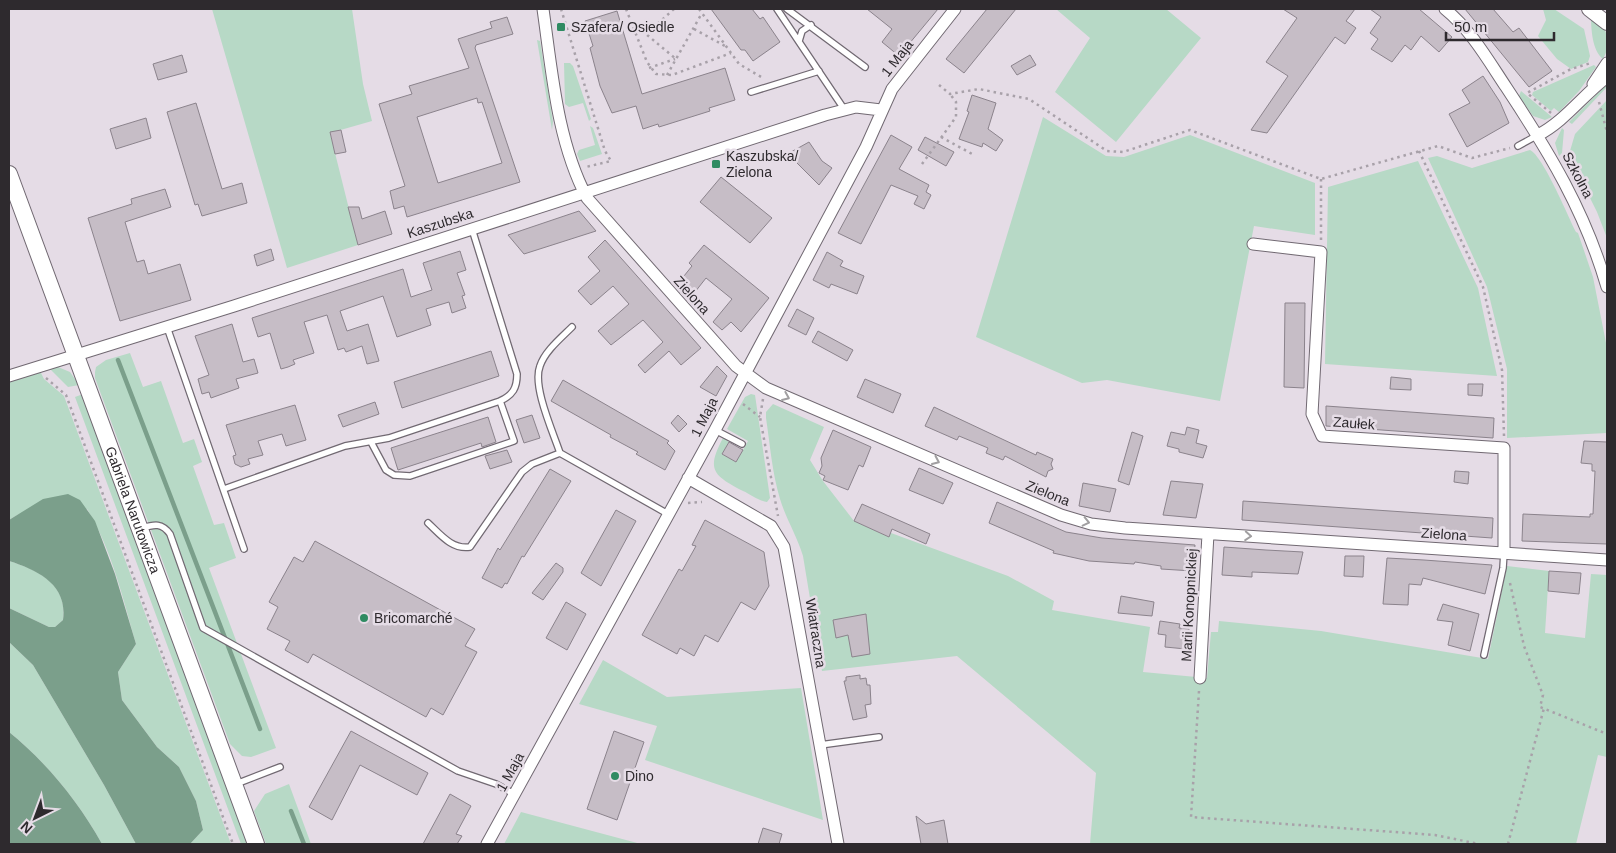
<svg xmlns="http://www.w3.org/2000/svg" width="1616" height="853" font-family="Helvetica,sans-serif">
	<style>
		.green { fill: #b7d9c6 }
		.water { fill: #7b9f8b }
		.lines { fill: none; stroke-linecap: round; stroke-linejoin: round }
		.stream { stroke: #7b9f8b; stroke-width: 4.5 }
		.building { fill: #c6bdc6; stroke: #8b838c; fill-rule: evenodd }
		.service-casing { stroke: #716972; stroke-width: 8 }
		.minor-casing { stroke: #716972; stroke-width: 13 }
		.tertiary-casing { stroke: #716972; stroke-width: 16 }
		.secondary-casing { stroke: #716972; stroke-width: 18 }
		.path { stroke: #a8a1a9; stroke-width: 2.5; stroke-dasharray: 2.5 4; stroke-linecap: butt }
		.service { stroke: #fff; stroke-width: 5.5 }
		.minor { stroke: #fff; stroke-width: 11 }
		.tertiary { stroke: #fff; stroke-width: 14 }
		.secondary { stroke: #fff; stroke-width: 16 }
		.oneway { stroke: #a19fa1 }
		.poi-dot { fill: #2f8b62; stroke: #e5dce6; stroke-width: 2 }
		.labels { text-anchor: middle; dominant-baseline: central; stroke-width: 5; stroke-linejoin: round; paint-order: stroke }
		.poi-label { font-size: 14px; fill: #2e2a2e; stroke: #e5dce6; text-anchor: start }
		.street-label { font-size: 14px; fill: #2e2a2e; stroke: #e5dce6 }
	</style>
	<rect width="100%" height="100%" fill="#e5dce6"/>
	<path class="green" d="M212,9H352L363,84L372,121L330,133L358,245L287,268Z
		M1056,9H1166L1201,38L1116,142L1055,92L1090,38Z
		M1543,9H1554L1584,29L1590,56L1588,62L1571,69L1557,59L1538,36L1546,20Z
		M1591,15C1606,28 1614,39 1603,59C1592,51 1591,28 1591,15Z
		M537,40L540,41L553,122L552,130Z
		M564,63H570L573,66L591,119L589,121L583,103L569,107L565,104Z
		M1594,65L1596,67L1579,91L1559,112L1554,108L1551,111L1532,95L1533,92Z
		M1607,84V87L1572,124L1569,122Z
		M1521,91L1552,117L1545,120L1533,116L1519,96Z
		M1607,100V238L1597,212L1572,162L1570,151L1575,134Z
		M1043,117L1106,156L1124,157L1190,135L1315,183V235L1254,226L1220,401L1107,380L1082,383L976,337Z
		M590,126L593,128L602,154L580,161L577,154L579,150L595,145Z
		M1562,128L1564,130L1562,153L1559,156L1555,143Z
		M1530,150C1543,156 1568,216 1576,232L1578,233L1593,277L1607,348V433L1507,438V369L1487,287L1428,158L1437,156L1472,168Z
		M1418,161L1478,288L1497,376L1325,364L1328,187Z
		M130,353L143,387L161,381L183,443L194,439L202,462L193,466L214,525L224,523L236,558L209,568L276,748L251,757L242,756L230,744L95,378V372L96,367L106,360Z
		M58,367L70,372L79,385L68,387L49,368Z
		M40,371L44,379L64,396L231,844H190L203,830L196,801L179,767L157,747L122,700L118,672L136,644C123,599 112,550 87,509L19,514L9,520V382Z
		M83,394L248,844H241L75,397Z
		M751,394L755,395L770,498L767,502C759,501 750,494 743,491C713,475 706,470 723,438L729,442L722,454L736,462L748,441L727,429L745,397Z
		M773,404L824,427L810,460L823,481L854,521L889,537L891,533L1008,576L1054,601L1052,610L1150,627L1143,672L1207,678L1211,632H1218L1219,621L1321,631L1488,659L1507,566L1549,571L1545,633L1585,638L1591,574L1607,575V757L1598,755L1576,844H1090L1096,773L957,656L822,671L803,556C797,536 786,519 780,499C772,473 770,444 766,418V412Z
		M9,561C39,570 68,585 63,620L55,627H49L9,608Z
		M9,642L33,665L104,785L136,844H102C78,801 47,763 9,732Z
		M603,660L667,697L801,688L823,820L645,760L657,726L579,704Z
		M289,784L311,844H266L254,811L265,794Z
		M521,812L641,844H504Z"/>
	<path class="water" d="M68,494L80,500L95,521L115,574L136,644L118,672L122,700L157,747L179,767L196,801L203,830L190,844H136L104,785L33,665L9,642V608L49,627H55L63,620C68,585 38,570 9,561V520L43,499Z
		M9,732C47,763 78,801 102,844H9Z"/>
	<g class="lines">
		<path class="stream" d="M118,360L260,729
			M291,811L304,844"/>
	</g>
	<path class="building" d="M711,9H752L760,19L763,17L780,42L753,61L745,50H741Z
		M867,9H938L899,56L882,42L892,29Z
		M987,9H1016L964,73L946,59Z
		M1283,9H1355L1346,21L1356,28L1345,44L1335,37L1267,133L1251,130L1288,76L1266,62L1297,18Z
		M1370,9H1419L1452,37L1439,52L1421,36L1411,50L1405,45L1392,62L1371,49L1378,39L1370,33L1381,17Z
		M1465,9H1493L1513,32L1519,28L1552,71L1529,87Z
		M617,11L642,94L725,68L735,100L709,108L710,111L659,127L658,124L643,129L636,106L612,113L600,86L590,48L593,46L585,21Z
		M507,17L513,34L476,45L475,48L520,182L407,217L404,206L394,209L390,191L405,186L379,104L412,94L409,86L469,68L458,39L492,28L490,22ZM477,98L478,103L482,102L502,163L438,183L417,117Z
		M182,55L187,72L158,80L153,64Z
		M1030,55L1036,65L1017,75L1011,66Z
		M1483,76L1500,102L1509,123L1467,147L1449,114L1470,103L1462,90Z
		M972,95L996,103L988,129L1003,140L996,151L983,143L982,147L959,139L969,112L967,111Z
		M196,103L222,189L242,183L247,203L202,216L198,204L195,205L167,112Z
		M146,118L151,138L116,149L110,129Z
		M341,130L346,152L335,154L330,132Z
		M891,135L912,147L899,169L929,185L926,192L931,195L924,209L914,204L918,196L891,185L861,244L838,233Z
		M925,137L954,152L946,166L918,150Z
		M809,142L822,161L832,168L819,185L797,163L791,152Z
		M721,177L772,218L750,243L700,202Z
		M165,189L171,207L125,222L137,262L144,260L148,274L180,264L191,300L120,321L88,218L132,204L131,199Z
		M348,207H359L362,219L385,211L392,234L358,245Z
		M579,211L596,231L524,254L508,235Z
		M605,240L701,348L681,365L669,351L645,373L638,365L663,342L643,320L611,345L598,331L629,304L613,286L591,305L578,291L600,271L588,257Z
		M704,245L769,298L741,332L731,322L722,330L713,322L732,299L706,278L695,292L680,281L692,266L689,263Z
		M271,249L274,260L257,266L254,255Z
		M460,251L466,270L457,273L465,295L462,296L466,308L452,313L449,302L426,309L431,325L397,337L383,296L340,311L347,331L368,324L379,361L367,364L362,346L346,352L344,348L338,350L327,315L304,322L314,353L293,360L295,364L288,367L281,369L270,333L258,337L252,318L403,269L411,297L432,290L423,263Z
		M827,252L843,261L840,266L864,276L857,294L831,284L829,288L813,280Z
		M1285,303H1305L1304,388L1284,387Z
		M797,309L814,318L806,335L788,326Z
		M232,324L243,362L254,359L258,373L236,379L239,388L211,398L209,392L202,394L198,379L209,375L195,336Z
		M818,331L853,350L847,361L812,342Z
		M491,351L499,376L402,408L394,382Z
		M717,366L727,376L716,396L700,387Z
		M1391,377L1411,379V390L1390,389Z
		M865,379L901,394L893,413L857,397Z
		M563,380L669,441L667,443L675,451L665,470L636,454L638,452L610,437L611,435L551,401Z
		M1468,384H1483L1482,396L1468,395Z
		M375,402L379,414L343,427L338,415Z
		M295,405L306,440L286,446L282,434L258,441L263,455L248,459L250,464L241,467L235,464L233,456L236,455L226,425Z
		M1326,406L1494,418L1493,438L1326,426Z
		M934,407L1036,455L1037,452L1053,459L1051,464L1053,469L1048,471L1046,477L1005,456L1003,460L986,453L988,448L959,436L957,440L925,426Z
		M532,415L540,438L524,443L516,420Z
		M678,415L687,424L679,432L671,423Z
		M488,417L496,442L482,447L481,443L398,470L391,448Z
		M1187,427L1199,430L1196,443L1207,446L1203,458L1179,452V449L1167,446L1171,432L1185,435Z
		M833,430L871,447L863,467L859,465L848,490L823,480L825,476L819,473L822,466L821,458Z
		M1132,432L1143,436L1129,485L1118,481Z
		M1584,441L1607,442V544L1522,541L1523,514L1590,517V514H1593L1595,471H1592V464L1581,463Z
		M729,442L743,450L736,462L722,454Z
		M507,450L512,462L490,469L485,456Z
		M919,468L953,483L943,504L909,490Z
		M550,469L571,481L524,557L522,556L507,584L505,583L502,588L482,578L498,548L500,550Z
		M1455,471L1469,472L1468,484L1454,482Z
		M1171,481L1203,484L1196,518L1163,515Z
		M1083,483L1116,489L1110,512L1079,506Z
		M1243,501L1493,518L1492,538L1242,520Z
		M997,502L1066,532L1102,538L1195,545L1193,571L1161,569V566L1135,562L1134,564L1089,561L1053,553L1054,551L989,523Z
		M862,504L930,534L926,544L892,529L889,537L854,521Z
		M616,510L636,521L601,586L581,573Z
		M705,520L764,552L769,586L755,610L741,602L718,642L705,635L694,656L680,648L677,654L642,635L679,569L682,571L696,546L692,545Z
		M315,541L475,629L465,646L477,652L443,715L431,708L426,717L313,654L308,663L285,650L290,641L267,629L278,607L269,602L294,557L303,562Z
		M1224,547L1266,550L1303,552L1298,574L1252,572V577L1222,575Z
		M1345,556H1364L1363,577L1344,576Z
		M1387,558L1424,560L1492,565L1485,594L1423,578L1421,585L1409,584L1408,605L1383,604Z
		M556,563L563,568V572L543,600L532,593Z
		M1549,571L1581,573L1579,594L1548,591Z
		M1121,596L1154,602L1152,616L1118,613Z
		M566,602L586,614L567,650L546,638Z
		M1443,604L1479,614L1470,651L1448,645L1453,622L1437,620Z
		M866,614L870,654L852,657L848,635L836,638L833,620Z
		M1160,621L1180,624L1179,628L1189,629L1186,649L1165,647L1166,635L1158,634Z
		M860,675V679L866,678L867,685H870L871,704L865,705L867,717L853,720L844,681H846V677Z
		M351,731L428,773L417,795L360,765L332,820L309,807Z
		M614,731L644,742L617,820L587,809Z
		M450,794L471,806L456,834L462,836L457,844H423Z
		M916,816L926,824L944,820L948,844H921Z
		M763,828L782,834L779,844H758Z"/>
	<g class="lines">
		<defs>
			<path id="service" d="M777,9L844,109
				M787,9L865,67
				M799,41L802,31L811,25
				M751,92L819,71
				M1518,146L1538,135
				M472,229L517,374C517,388 513,395 500,401
				M167,327L244,549
				M715,430L742,444
				M560,453C553,432 532,386 540,366C545,351 561,338 572,327
				M224,489L345,446L389,438L500,401L514,441L410,476L394,475L386,470L371,442
				M428,523C440,534 452,550 470,547L522,472L532,464L560,453L668,514
				M142,528C155,524 162,523 170,534L203,628L458,771L496,784L514,794
				M1484,655L1503,568L1504,552
				M820,745L879,737
				M236,784L280,767"/>
			<path id="minor" d="M543,9C552,72 557,141 587,198L736,366L766,388L1061,515L1091,524L1125,528L1607,560
				M1445,9C1471,30 1488,60 1506,87C1549,152 1585,211 1607,287
				M1593,84L1607,63
				M1538,135C1565,121 1583,95 1607,77
				M1253,244L1321,252L1312,414L1322,436L1504,448V552
				M9,376L234,306L825,115L856,107L881,110
				M688,478L771,526L784,547L838,844
				M1200,678L1208,534
				M487,844L715,430L866,147L892,89L955,9"/>
			<path id="tertiary" d="M1589,9L1607,23"/>
			<g id="secondary">
				<path id="s1" d="M9,174L256,844"/>
			</g>
		</defs>
		<use href="#service" class="service-casing"/>
		<use href="#minor" class="minor-casing"/>
		<use href="#tertiary" class="tertiary-casing"/>
		<use href="#secondary" class="secondary-casing"/>
		<path class="path" d="M561,9L605,151L611,161L586,167
			M626,9L647,62L656,74L672,75L731,53
			M674,9L646,34L676,59
			M699,9L739,64L763,78
			M694,29L725,46
			M649,68L675,59
			M667,75L702,13
			M939,85L950,94L979,89L1029,99L1107,151L1123,152L1190,130L1321,179L1438,146L1472,158L1510,148
			M1599,102L1607,132
			M1551,113L1527,93L1571,69L1591,63
			M941,137L974,155
			M1419,151L1483,287L1502,370L1504,436
			M922,164L956,117V102L950,94
			M1321,240V179
			M46,378L66,395L233,844
			M763,399L760,417L778,516
			M743,404L760,417
			M688,503L702,502
			M1510,583L1524,646L1543,695L1540,707L1607,734
			M1199,691L1191,817L1435,835L1479,844
			M1508,844L1544,708"/>
		<use href="#service" class="service"/>
		<use href="#minor" class="minor"/>
		<use href="#tertiary" class="tertiary"/>
		<use href="#secondary" class="secondary"/>
	</g>
	<defs><path id="oneway-chevron" d="M-2-3.5L2.5 0L-2 3.5" fill="none" stroke-width="1.6" stroke-linecap="round" stroke-linejoin="round" transform="scale(1.25)"/></defs>
	<g class="oneway">
		<use href="#oneway-chevron" transform="translate(786 397) rotate(23)"/>
		<use href="#oneway-chevron" transform="translate(936 461) rotate(24)"/>
		<use href="#oneway-chevron" transform="translate(1086 522) rotate(13)"/>
		<use href="#oneway-chevron" transform="translate(1248 536) rotate(4)"/>
	</g>
	<g class="poi-dot">
		<rect x="556" y="22" width="10" height="10" rx="2.5"/>
		<rect x="711" y="159" width="10" height="10" rx="2.5"/>
		<circle cx="364" cy="618" r="5"/>
		<circle cx="615" cy="776" r="5"/>
	</g>
	<g class="labels">
		<g class="poi-label">
			<text x="571" y="27">Szafera/ Osiedle</text>
			<text x="726" y="156">Kaszubska/<tspan x="726" dy="16">Zielona</tspan></text>
			<text x="374" y="618">Bricomarché</text>
			<text x="625" y="776">Dino</text>
		</g>
		<g class="street-label">
			<text transform="translate(897 58) rotate(-52)">1 Maja</text>
			<text transform="translate(1578 175) rotate(62)">Szkolna</text>
			<text transform="translate(440 223) rotate(-18)">Kaszubska</text>
			<text transform="translate(692 295) rotate(48)">Zielona</text>
			<text transform="translate(704 417) rotate(-63)">1 Maja</text>
			<text transform="translate(1354 423) rotate(4)">Zaułek</text>
			<text transform="translate(1048 493) rotate(22)">Zielona</text>
			<text stroke="none"><textPath href="#s1" startOffset="358">Gabriela Narutowicza</textPath></text>
			<text transform="translate(1444 534) rotate(4)">Zielona</text>
			<text transform="translate(1189 605) rotate(-87)">Marii Konopnickiej</text>
			<text transform="translate(816 633) rotate(81)">Wiatraczna</text>
			<text transform="translate(510 772) rotate(-61)">1 Maja</text>
		</g>
	</g>
	<rect width="1616" height="853" fill="none" stroke="#2e2a2e" stroke-width="20"/>
	<g transform="translate(35 818) rotate(222)" stroke="#e5dce6" stroke-width="4" paint-order="stroke">
	<path d="M0-4L9 19L0 12L-9 19Z" fill="#2e2a2e"/>
	<text y="-8" font-size="14" font-weight="bold" text-anchor="middle" fill="#2e2a2e">N</text>
	</g>
	<path d="M1446 32v8h108v-8" fill="none" stroke="#2e2a2e" stroke-width="2.5"/>
	<text x="1454" y="32" font-size="15" fill="#2e2a2e" stroke="#e5dce6" stroke-width="4" paint-order="stroke">50 m</text>
</svg>
